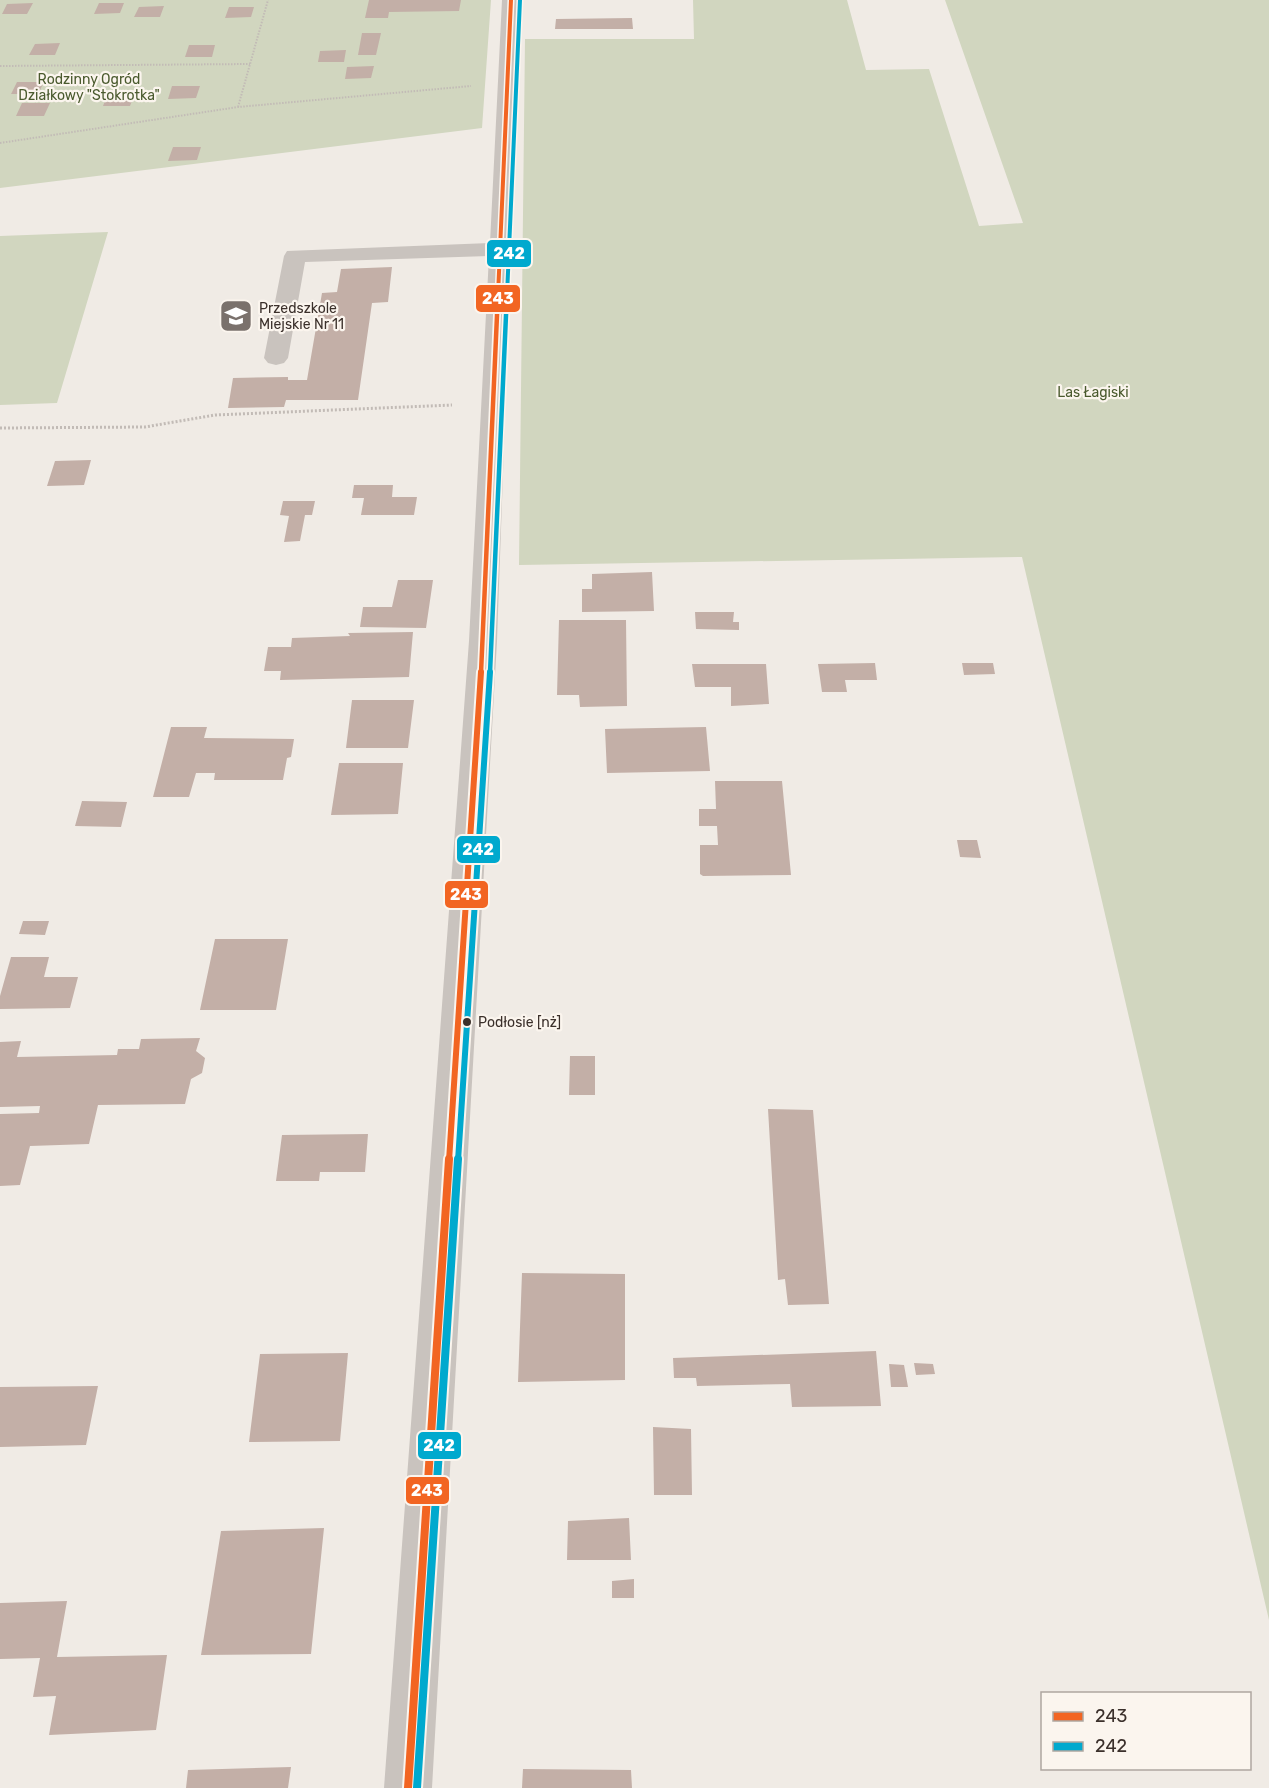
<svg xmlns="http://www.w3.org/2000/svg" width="1269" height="1788" font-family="Rubik,sans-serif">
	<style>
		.green { fill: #d1d6bf }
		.building { fill: #c3afa7 }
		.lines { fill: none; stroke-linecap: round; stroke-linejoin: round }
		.path-far1 { stroke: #c2bbb6; stroke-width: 2; stroke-dasharray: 1.5 1.5; stroke-linecap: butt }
		.path { stroke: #c2bbb6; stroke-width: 3; stroke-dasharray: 2 2; stroke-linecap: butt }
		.minor { fill: #c9c3be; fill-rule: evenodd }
		.bus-1-far3-casing { stroke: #fbf5ee; stroke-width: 7 }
		.bus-1-far2-casing { stroke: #fbf5ee; stroke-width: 8 }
		.bus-1-far1-casing { stroke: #fbf5ee; stroke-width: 10 }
		.bus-1-casing { stroke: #fbf5ee; stroke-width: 12 }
		.bus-2-far3-casing { stroke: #fbf5ee; stroke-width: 7 }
		.bus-2-far2-casing { stroke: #fbf5ee; stroke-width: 8 }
		.bus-2-far1-casing { stroke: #fbf5ee; stroke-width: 10 }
		.bus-2-casing { stroke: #fbf5ee; stroke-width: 12 }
		.bus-1-far3 { stroke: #f26522; stroke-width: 4 }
		.bus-1-far2 { stroke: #f26522; stroke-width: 4.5 }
		.bus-1-far1 { stroke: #f26522; stroke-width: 6 }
		.bus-1 { stroke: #f26522; stroke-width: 8 }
		.bus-2-far3 { stroke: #00a9ce; stroke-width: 4 }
		.bus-2-far2 { stroke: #00a9ce; stroke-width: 4.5 }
		.bus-2-far1 { stroke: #00a9ce; stroke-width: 6 }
		.bus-2 { stroke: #00a9ce; stroke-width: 8 }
		.bus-dot { fill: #3b302b; stroke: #fbf5ee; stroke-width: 2 }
		.labels { text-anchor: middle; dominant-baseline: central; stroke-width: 4.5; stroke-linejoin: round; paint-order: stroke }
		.far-park-label { font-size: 14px; fill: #4a5a2e; stroke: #fbf5ee }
		.far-poi-label { font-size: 14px; fill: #3b302b; stroke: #fbf5ee; text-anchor: start }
		.bus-label { font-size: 14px; fill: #3b302b; stroke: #fbf5ee; text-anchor: start }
		.line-badge { stroke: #fbf5ee; stroke-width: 2 }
		.badge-label { font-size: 16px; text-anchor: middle; font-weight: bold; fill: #fff }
	</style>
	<rect width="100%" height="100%" fill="#f0ebe5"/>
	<path class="green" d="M0,0H491L482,128L0,188Z
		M693,0H847L866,70L929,69L979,226L1023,223L945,0H1269V1620L1022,557L519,565L525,39H694Z
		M108,232L57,403L0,405V236Z"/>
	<path class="building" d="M369,0H461L459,11L389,12L388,18H365Z
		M33,3L27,14H2L7,4Z
		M99,3H124L120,13L94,14Z
		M164,6L160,17H134L139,7Z
		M229,7H254L251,17L225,18Z
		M632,18L633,29H555L556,19Z
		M362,33H381L376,55H358Z
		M60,43L55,55H29L35,44Z
		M189,45H215L212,57H185Z
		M346,50L344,62H318L320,51Z
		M374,66L371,78L345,79L347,67Z
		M17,82H44L38,94H11Z
		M172,86H200L196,98L168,99Z
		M108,93H135L130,106H103Z
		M22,103H50L44,116H16Z
		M173,147H201L197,160L168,161Z
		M392,267L388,302L372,303L358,400H286L284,407L228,408L233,378L288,377V380H307L322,293L337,292L341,269Z
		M91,460L84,485L47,486L55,461Z
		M354,485H393L392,497H417L414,515H361L364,498H352Z
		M283,501H315L312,515H305L300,541L284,542L289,516L280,515Z
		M652,572L654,611L582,612V589H592V574Z
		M398,580H433L426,628L360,627L363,607H392Z
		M695,612H734L733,622H739V630L696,629Z
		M559,620H626L627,706L580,707L579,695H557Z
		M413,632L409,677L280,680L281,671H264L268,647H291L292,638L350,636L348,633Z
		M875,663L877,680H845L847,692H822L818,664Z
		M962,663H993L995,674L964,675Z
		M692,664H766L769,704L731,706V687H695Z
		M352,700H414L408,748H346Z
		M171,727H207L204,738L294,739L291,757L287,758L283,780H214L215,773H196L189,797H153Z
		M706,727L710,771L607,773L605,729Z
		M339,763H403L398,814L331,815Z
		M715,781H782L791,875L703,876L700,874V845H718L717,826H699V809H716Z
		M82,801L127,802L121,827L75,826Z
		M957,840H977L981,858L960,857Z
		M23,921H49L45,935L19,934Z
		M215,939H288L276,1010H200Z
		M11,957H49L44,977H78L70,1008L0,1009V996Z
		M200,1038L196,1051L205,1058L202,1073L191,1079L185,1104L98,1105L89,1144L30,1146L20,1185L0,1186V1114L39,1113L40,1106L0,1107V1042L21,1041L17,1057L117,1055L118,1049H139L141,1039Z
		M570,1056H595V1095H569Z
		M768,1109L813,1110L829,1304L788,1305L785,1279L778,1280Z
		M368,1134L365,1172H320L319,1181H276L282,1135Z
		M522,1273L625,1274V1380L518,1382Z
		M876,1351L881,1406L792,1407L790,1384L697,1386L696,1378H674L673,1358Z
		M348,1353L340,1441L249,1442L260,1354Z
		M914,1363L933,1364L935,1374L916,1375Z
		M889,1364L904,1365L908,1387H891Z
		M98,1386L86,1445L0,1447V1387Z
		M653,1427L691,1429L692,1495H654Z
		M629,1518L631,1560H567L568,1521Z
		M324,1528L311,1654L201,1655L221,1531Z
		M634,1579V1598H612V1581Z
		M67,1601L57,1657L167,1655L156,1730L49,1735L56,1696L33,1697L40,1658L0,1659V1603Z
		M291,1767L288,1788H186L188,1770Z
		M523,1769L631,1770L632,1788H522Z"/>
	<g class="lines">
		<path class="path-far1" d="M0,66L250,64
			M238,107L268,0
			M0,143L238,107L471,86"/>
		<path class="path" d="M0,428L145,427L215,415L452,405"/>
		<path class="minor" d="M502,0H520L497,641L432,1788H384L469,641L489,256L305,262L288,358L284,363L276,365L268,363L264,358L284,256L287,251L490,243Z"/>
		<defs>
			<path id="bus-1-far3" d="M498,295L511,0"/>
			<path id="bus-1-far2" d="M481,673L498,293"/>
			<path id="bus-1-far1" d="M449,1161L481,672"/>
			<path id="bus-1" d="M408,1788L449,1159"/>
			<path id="bus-2-far3" d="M507,295L520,0"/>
			<path id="bus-2-far2" d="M490,673L507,293"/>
			<path id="bus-2-far1" d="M458,1161L490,672"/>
			<path id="bus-2" d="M417,1788L458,1159"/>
		</defs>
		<use href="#bus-1-far3" class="bus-1-far3-casing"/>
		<use href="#bus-1-far2" class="bus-1-far2-casing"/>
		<use href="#bus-1-far1" class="bus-1-far1-casing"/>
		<use href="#bus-1" class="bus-1-casing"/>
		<use href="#bus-2-far3" class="bus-2-far3-casing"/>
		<use href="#bus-2-far2" class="bus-2-far2-casing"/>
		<use href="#bus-2-far1" class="bus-2-far1-casing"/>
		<use href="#bus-2" class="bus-2-casing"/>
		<use href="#bus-1-far3" class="bus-1-far3"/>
		<use href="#bus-1-far2" class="bus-1-far2"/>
		<use href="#bus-1-far1" class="bus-1-far1"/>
		<use href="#bus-1" class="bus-1"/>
		<use href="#bus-2-far3" class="bus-2-far3"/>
		<use href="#bus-2-far2" class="bus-2-far2"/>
		<use href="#bus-2-far1" class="bus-2-far1"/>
		<use href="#bus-2" class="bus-2"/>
	</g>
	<defs>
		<symbol id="school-square" viewBox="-11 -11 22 22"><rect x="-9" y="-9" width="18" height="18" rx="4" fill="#7a716c" stroke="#fbf5ee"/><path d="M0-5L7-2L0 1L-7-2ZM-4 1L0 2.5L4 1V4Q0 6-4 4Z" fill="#fff"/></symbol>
	</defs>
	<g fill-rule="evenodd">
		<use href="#school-square" x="217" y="297" width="38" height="38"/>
	</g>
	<circle class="bus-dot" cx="467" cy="1022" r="5"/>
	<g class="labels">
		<g class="far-park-label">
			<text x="89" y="79">Rodzinny Ogród<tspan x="89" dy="16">Działkowy "Stokrotka"</tspan></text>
			<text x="1093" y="392">Las Łagiski</text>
		</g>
		<g class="far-poi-label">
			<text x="259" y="308">Przedszkole<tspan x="259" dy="16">Miejskie Nr 11</tspan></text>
		</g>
		<g class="bus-label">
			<text x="478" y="1022">Podłosie [nż]</text>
		</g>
	</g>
	<g class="line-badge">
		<rect x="486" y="239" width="46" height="29" rx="6" fill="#00a9ce"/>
		<rect x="475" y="284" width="46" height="29" rx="6" fill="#f26522"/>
		<rect x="456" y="835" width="45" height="29" rx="6" fill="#00a9ce"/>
		<rect x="444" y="880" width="45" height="29" rx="6" fill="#f26522"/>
		<rect x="417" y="1431" width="45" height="29" rx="6" fill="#00a9ce"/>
		<rect x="405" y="1476" width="45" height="29" rx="6" fill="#f26522"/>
	</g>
	<g class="badge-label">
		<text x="509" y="259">242</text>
		<text x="498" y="304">243</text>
		<text x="478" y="855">242</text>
		<text x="466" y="900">243</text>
		<text x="439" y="1451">242</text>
		<text x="427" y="1496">243</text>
	</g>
	<rect x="1041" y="1692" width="210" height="78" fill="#fbf5ee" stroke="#aea6a0" stroke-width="1.5"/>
	<rect x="1053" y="1712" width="30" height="9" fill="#f26522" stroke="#aea6a0" stroke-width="1.5"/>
	<text x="1095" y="1722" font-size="18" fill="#3b302b">243</text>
	<rect x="1053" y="1742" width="30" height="9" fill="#00a9ce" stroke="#aea6a0" stroke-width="1.5"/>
	<text x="1095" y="1752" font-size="18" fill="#3b302b">242</text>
</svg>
